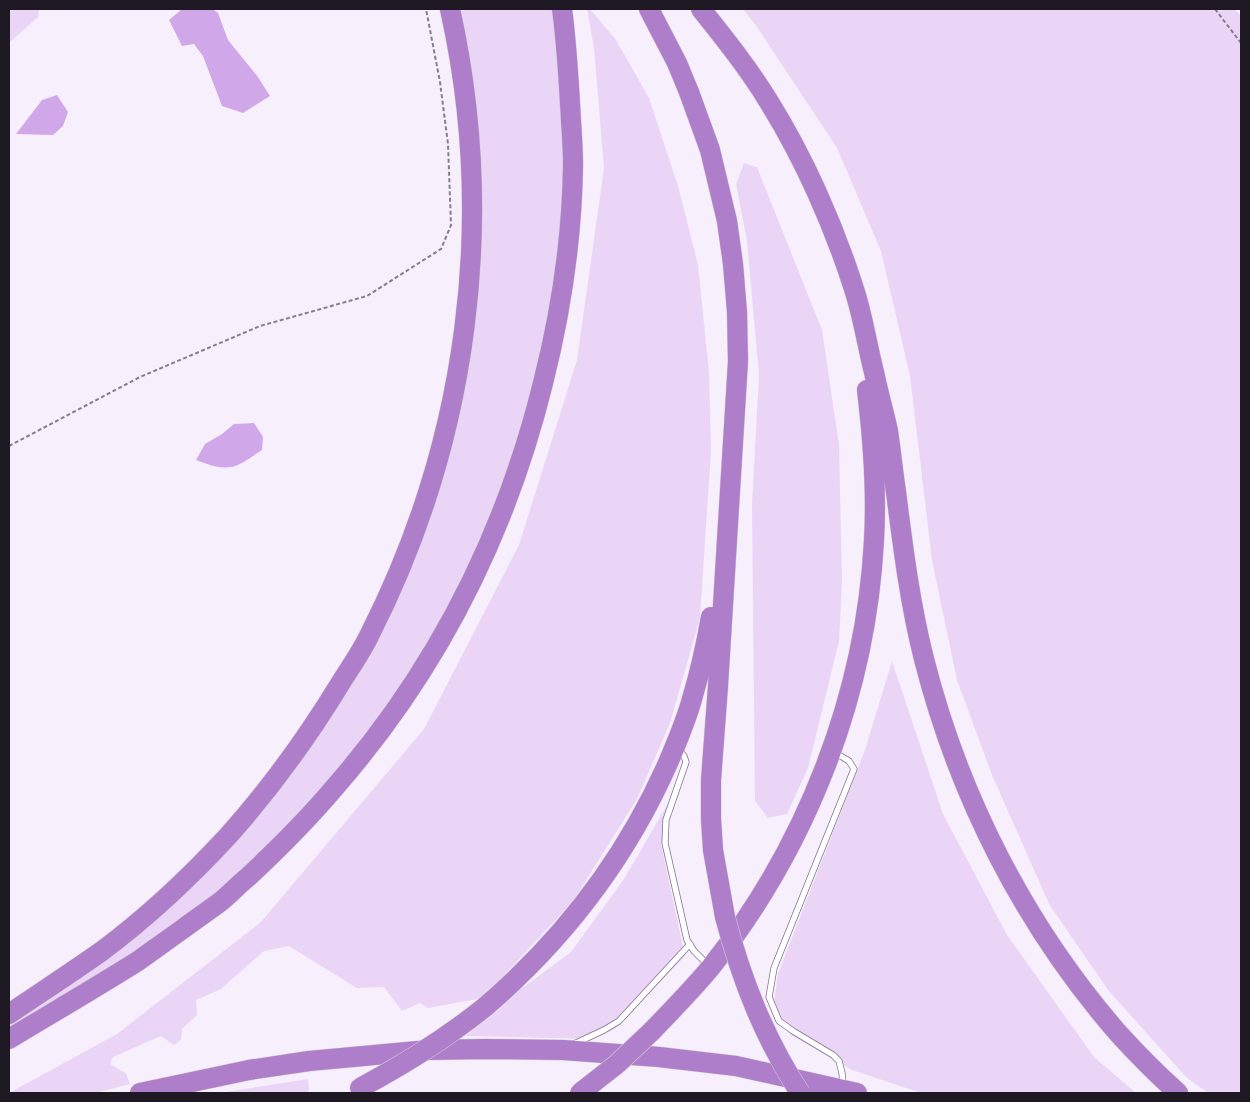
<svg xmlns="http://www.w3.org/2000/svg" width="1250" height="1102" font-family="Spectral,serif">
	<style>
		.green { fill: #ead5f7 }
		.water { fill: #d0a8e9 }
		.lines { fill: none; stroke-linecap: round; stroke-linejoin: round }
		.lane-casing { stroke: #82718d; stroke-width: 7 }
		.highway-casing { stroke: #d2d1d3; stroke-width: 21 }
		.path { stroke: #857e8a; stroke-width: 2; stroke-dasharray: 4 2.5; stroke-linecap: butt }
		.lane { stroke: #fff; stroke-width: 5.5 }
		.highway { stroke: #ae7ecb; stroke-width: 20 }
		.highway-bridge-casing { stroke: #d2d1d3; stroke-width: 21; stroke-linecap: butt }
		.highway-bridge { stroke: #ae7ecb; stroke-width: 20 }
	</style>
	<rect width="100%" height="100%" fill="#f7effc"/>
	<path class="green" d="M9,9H39L38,17L9,43Z
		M458,9H557L565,171L554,292L530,402L500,494L458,591L411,673L360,743L307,807L256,859L185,920L9,1031V1022L279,788L440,476L466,381L478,276Z
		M587,9H590L616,40L649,98L678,186L698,265L709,372L711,451L700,618L670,723L637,799L573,901L483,998L428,1008L420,1003L402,1011L384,987L357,988L289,946L264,951L221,989L196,1000L197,1015L182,1029L181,1040L174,1045L161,1036L113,1057L110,1064L118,1069L126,1073L130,1084L95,1093H9L117,1034L261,922L424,729L519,545L577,360L604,168L594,48Z
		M743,9H1235L1241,16V1093H1208L1187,1078L1108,990L1049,904L992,775L957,680L932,560L910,376L881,251L837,148L755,24Z
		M744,163L757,167L822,330L839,445L842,581L839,641L808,768L787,814L768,818L755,801L752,504L759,375L747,241L736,184Z
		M892,661L943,814L1007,935L1094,1057L1136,1093H921L852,1070L791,1035L773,1009L778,974L865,750Z
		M684,776L661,844L685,956L615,1029L592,1039L465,1036L496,1012L517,992L571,952L624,879Z
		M308,1079L309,1090L306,1093H220Z"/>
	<path class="water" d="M182,9H213L218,13L228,40L258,77L270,96L243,113L222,106L203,56L194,44L182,46L169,20Z
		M57,95L68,112L63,126L53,135L16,134L42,100Z
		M254,423L263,437L262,450C254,455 240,466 231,467C218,469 207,464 196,460L205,444L222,434L234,424Z"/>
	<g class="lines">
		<defs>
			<path id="lane" d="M678,749L684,756L686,762L666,820L665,843L687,940L694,951L709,966
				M834,752L849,761L854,769L774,968L769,997L779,1021L793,1031L833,1055L839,1061L842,1073L843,1085
				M574,1044L604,1030L619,1021L690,944"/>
			<path id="highway" d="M649,9L677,63L689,92L710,150L727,221L733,264L737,312L738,361L718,686L711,780V819L713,850L725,917
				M701,9C725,39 749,69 769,102C804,158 834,226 854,289C863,316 867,345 874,372C878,392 884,412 888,431C891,451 893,472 896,492C903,547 910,604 924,659C959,797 1025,926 1118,1033C1137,1054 1157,1074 1178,1093
				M485,1007C564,939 626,858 668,763C677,742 686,721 692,699C700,672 706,645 711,617
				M9,1014C40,993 71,973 102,951C145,919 191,876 228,836C270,789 307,738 340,684C350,668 362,651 370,634C468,441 497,220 450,9
				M652,1031C672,1010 692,990 711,967C807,846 866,695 874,540C877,490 873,440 867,390
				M9,1039C52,1013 95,988 138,961C153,950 169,939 184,928C196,919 208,911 220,902C229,895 238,885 248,877C279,848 308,819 335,787C437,670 506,533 543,383C561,312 572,239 573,165C573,151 572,136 571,121C569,84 567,46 562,9
				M140,1093L249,1070L309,1061L429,1050L484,1049L563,1050L659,1057L736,1066L857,1093"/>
		</defs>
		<use href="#lane" class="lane-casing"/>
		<use href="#highway" class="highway-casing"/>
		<path class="path" d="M1215,9L1241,43
			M9,446L140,377L260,326L367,296L441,249L451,225L448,144L440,82L426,9"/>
		<use href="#lane" class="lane"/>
		<use href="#highway" class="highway"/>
		<defs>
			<path id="highway-bridge" d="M725,917C742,981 764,1037 800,1093
				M360,1088C405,1064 445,1039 485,1007
				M580,1093L617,1064L652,1031"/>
		</defs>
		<use href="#highway-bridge" class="highway-bridge-casing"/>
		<use href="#highway-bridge" class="highway-bridge"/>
	</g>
	<rect width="1250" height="1102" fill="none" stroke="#1e1822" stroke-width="20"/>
</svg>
